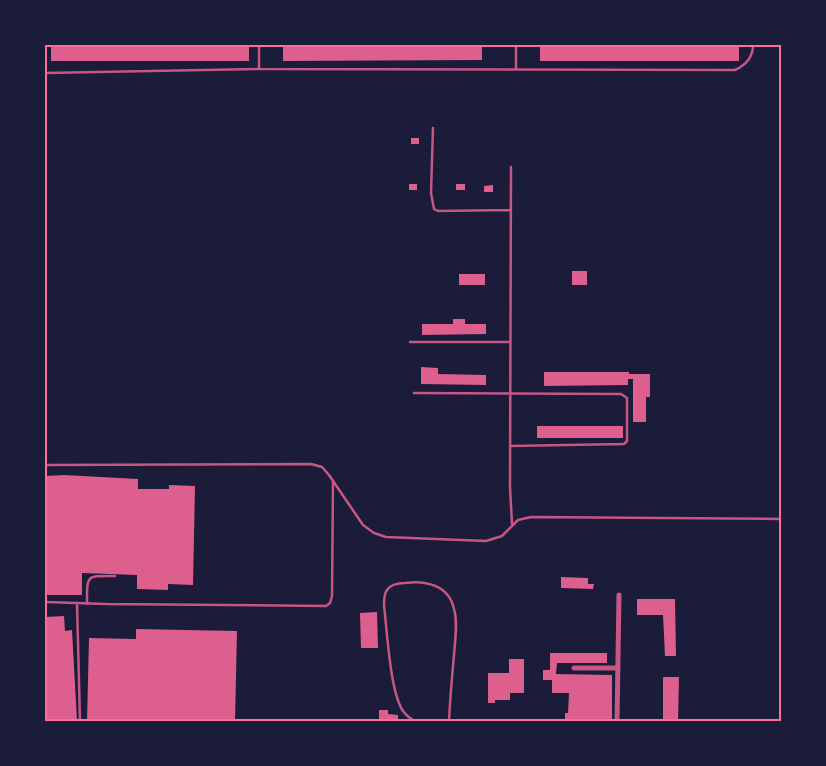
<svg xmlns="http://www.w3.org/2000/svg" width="826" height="766" font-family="'Source Sans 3',sans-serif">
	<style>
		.building { fill: #dd5f8e }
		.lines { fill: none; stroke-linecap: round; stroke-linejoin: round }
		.service { stroke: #c65784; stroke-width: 2.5 }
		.minor { stroke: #c65784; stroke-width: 5 }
		.neatline { fill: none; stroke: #ff6b9d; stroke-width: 2 }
	</style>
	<rect width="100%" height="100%" fill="#1b1b3a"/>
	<path class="building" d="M51,45H249V61H51Z
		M283,45H482V60L283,61Z
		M540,45H739V61H540Z
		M411,138H419V144H411Z
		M409,184H417V190H409Z
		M456,184H465V190H456Z
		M493,185V192H484V186Z
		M572,271H587V285H572Z
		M459,274H485V285H459Z
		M453,319H465V324H486V334L422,335V324H453Z
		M421,367L438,368V374L486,375V385L421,384Z
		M544,372H629V374H650V397H646V422H633V379H628V385L544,386Z
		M537,426H623V438H537Z
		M64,475L138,479V489H169V485L195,486L193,585L168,584V590L137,589V575L82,573V595H45V476Z
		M561,577L588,578V584H594L593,589L561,588Z
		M637,599H675L676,656H665L663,615H637Z
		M377,612L378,648H361L360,613Z
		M64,616L65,631L72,630L77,721H45V617Z
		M136,629L237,631L235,721H87L89,638L136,639Z
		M550,653H607V663H557L556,674L612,675V721L565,720V713H568L569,693H552V680H543V670H550Z
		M509,659H524V693H510V700H495V703H488V673H509Z
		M663,677H679L678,721H663Z
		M379,710H388V714L398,715V721H379Z"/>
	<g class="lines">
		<path class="service" d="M259,68V45
			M516,68V45
			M45,73L259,69L735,70C746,65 753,58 753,45
			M433,128L431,193L434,209L438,211L510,210
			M511,167L510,487L512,524
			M410,342H510
			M414,393L621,394L627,398V441L624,444L510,446
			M45,465L311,464L322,467L329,475L363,525L374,533L386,537L486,541L502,536L518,520L531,517L781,519
			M45,602L106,604L326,606L330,603L332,596L333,481
			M77,603L80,721
			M87,604C87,574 86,576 115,576
			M415,721C411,719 406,715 403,711C390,692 387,630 384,605C384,599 384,594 387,590C391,584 399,583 405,583C425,580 449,585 454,609C458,623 455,640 454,655C452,677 450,699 449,721"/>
		<path class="minor" d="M574,668H618
			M617,721L619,595"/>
	</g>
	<rect width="826" height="766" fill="none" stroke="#1b1b3a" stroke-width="92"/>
	<rect x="46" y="46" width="734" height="674" class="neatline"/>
</svg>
